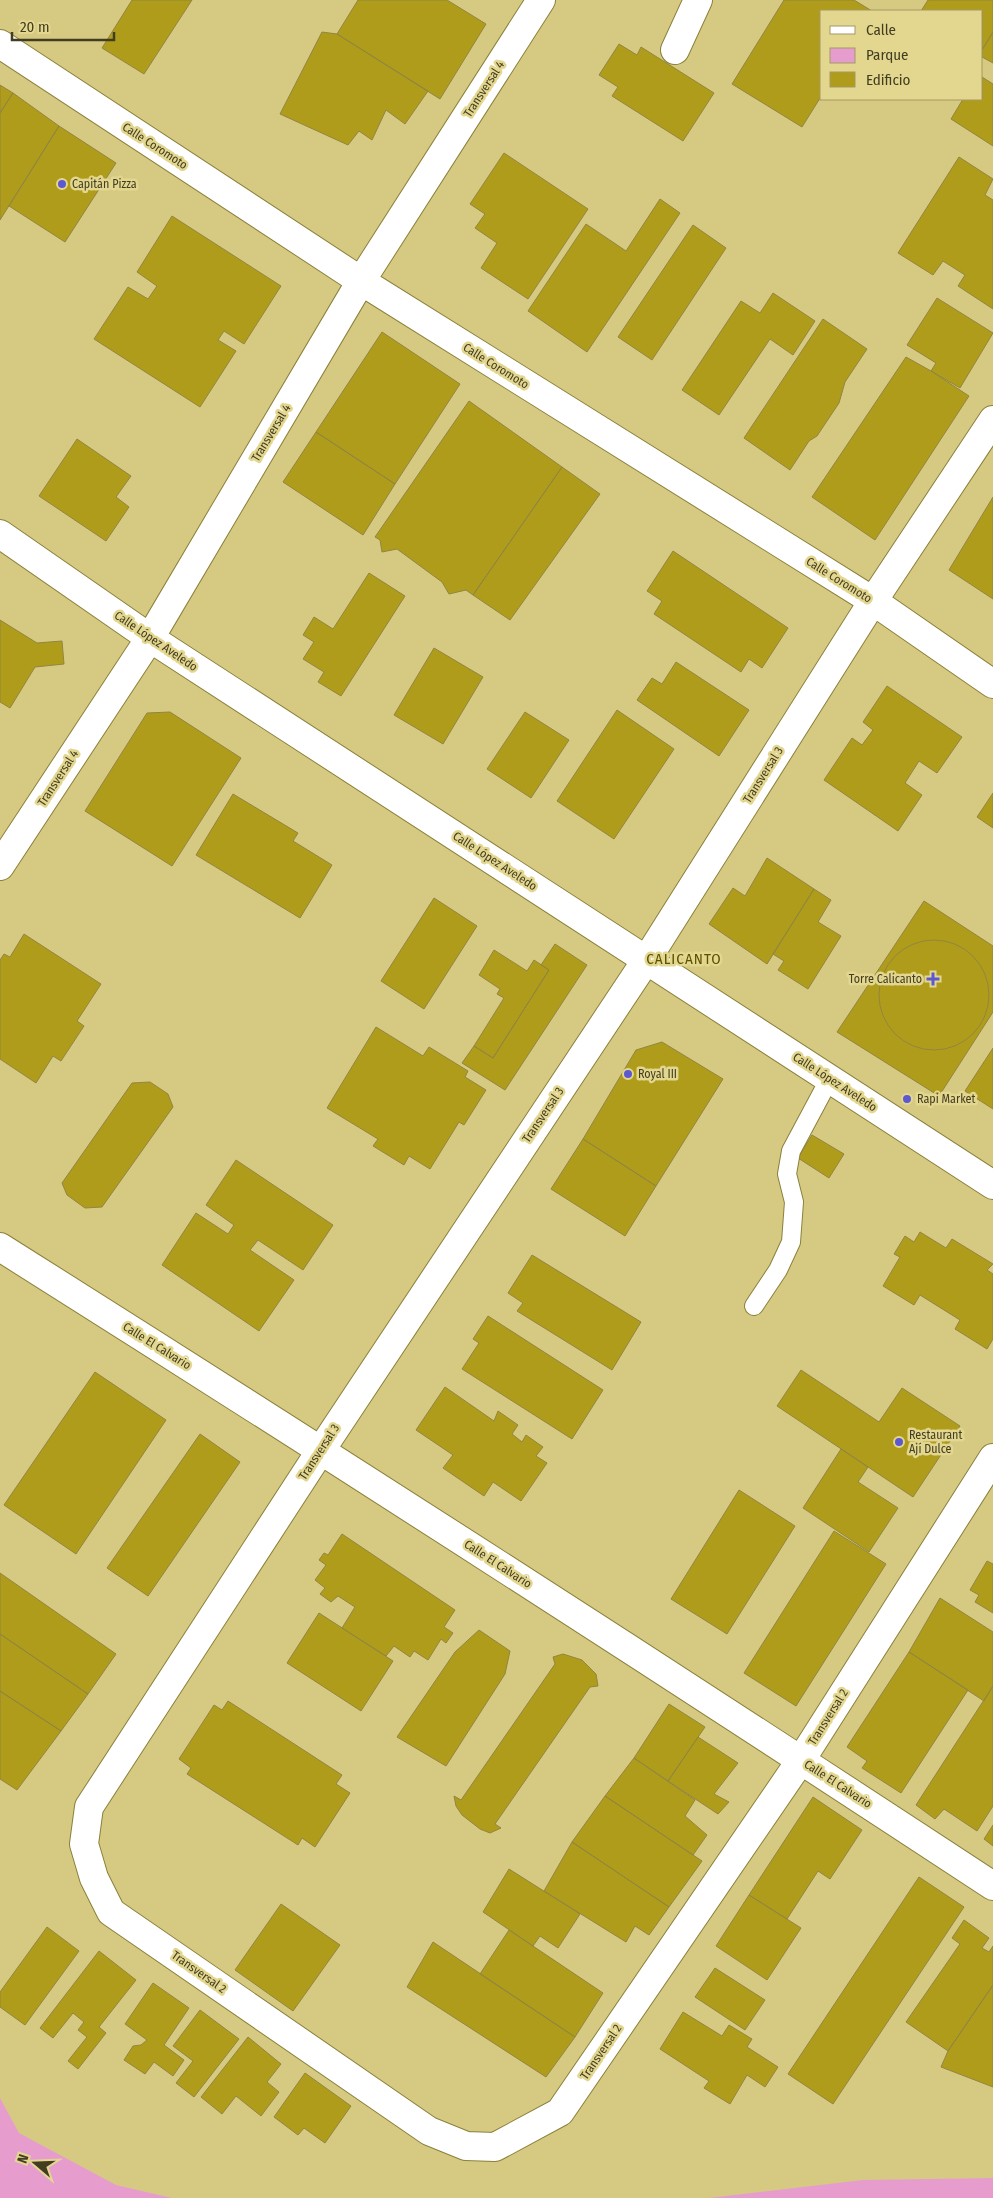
<svg xmlns="http://www.w3.org/2000/svg" width="993" height="2198" font-family="'Fira Sans Condensed',sans-serif">
	<style>
		.green { fill: #e69dce }
		.building { fill: #b09c1b; stroke: #918640 }
		.lines { fill: none; stroke-linecap: round; stroke-linejoin: round }
		.lane-casing { stroke: #8b803a; stroke-width: 20 }
		.street-casing { stroke: #8b803a; stroke-width: 30 }
		.lane { stroke: #fff; stroke-width: 18 }
		.street { stroke: #fff; stroke-width: 28 }
		.poi-dot { fill: #5c58d0; stroke: #e3d790; stroke-width: 2 }
		.labels { text-anchor: middle; dominant-baseline: central; stroke-width: 5; stroke-linejoin: round; paint-order: stroke }
		.street-label { font-size: 12px; fill: #423d20; stroke: #e3d790 }
		.poi-label { font-size: 12px; fill: #423d20; stroke: #e3d790; text-anchor: start }
		.quarter-label { font-size: 15px; letter-spacing: 1px; fill: #5d5100; stroke: #e3d790 }
	</style>
	<rect width="100%" height="100%" fill="#d6ca83"/>
	<path class="green" d="M0,2098L19,2133L116,2185L172,2198H0Z
		M993,2178V2198H709L863,2180Z"/>
	<path class="building" d="M132,0H192L144,74L102,48Z
		M358,0H447L486,24L440,99L337,34Z
		M784,0H854L872,11H822V95L802,127L732,84Z
		M928,0H993V32L982,50V11H921Z
		M322,32L337,34L428,91L405,124L386,110L372,140L359,131L348,145L280,114Z
		M993,32V63L982,57V50Z
		M619,44L637,55L641,47L714,93L683,141L612,96L618,87L599,75Z
		M982,77L993,84V146L951,119L963,99H982Z
		M0,85L13,93L0,113Z
		M13,93L59,126L0,220V113Z
		M59,126L116,163L65,242L9,206Z
		M504,153L588,209L528,299L481,268L497,243L475,228L485,214L470,204Z
		M959,157L993,179L985,195L993,200V309L958,286L965,275L943,261L933,275L898,253Z
		M660,199L680,213L587,352L528,311L586,224L626,251Z
		M172,216L281,286L244,344L224,331L218,340L236,351L200,407L94,339L128,287L148,299L157,286L137,272Z
		M693,225L726,248L652,360L618,337Z
		M773,293L815,321L793,355L770,339L719,415L682,390L741,301L760,313Z
		M937,298L993,333L960,388L931,371L936,363L907,345Z
		M823,319L867,349L845,382L839,403L817,436L809,441L790,470L744,438Z
		M382,332L460,384L395,484L316,432Z
		M906,357L931,371L969,396L875,540L812,497Z
		M469,401L562,467L473,595L466,590L449,594L442,582L397,549L382,552L380,540L375,537Z
		M316,432L395,484L363,535L283,482Z
		M77,439L131,476L116,497L129,507L106,541L39,496Z
		M562,467L600,494L510,620L473,595Z
		M993,497V599L949,570Z
		M673,551L788,628L762,668L749,659L741,672L654,614L662,601L647,591Z
		M369,573L405,596L341,696L318,682L324,672L303,659L314,642L303,635L314,617L333,629Z
		M0,620L37,643L62,641L64,664L35,667L10,708L0,702Z
		M434,648L483,677L443,744L394,715Z
		M676,662L749,710L719,756L637,700L652,678L662,684Z
		M887,686L962,737L937,773L919,761L905,783L922,795L898,831L824,780L852,738L862,745L873,730L863,722Z
		M617,710L674,749L614,839L557,801Z
		M170,712L241,758L172,866L85,811L147,713Z
		M525,712L569,740L531,798L487,769Z
		M993,793V828L977,817Z
		M233,794L298,833L293,841L332,865L300,918L196,855Z
		M767,858L814,889L767,964L709,924L733,888L745,896Z
		M814,889L831,900L818,922L841,936L808,989L778,970L784,961L773,954Z
		M434,898L477,926L424,1009L381,981Z
		M924,901L993,946V1012L939,1096L837,1032Z
		M24,934L101,984L77,1021L84,1026L61,1061L53,1056L36,1083L0,1059V960L4,954L10,957Z
		M879 995a55 55 0 1 1 110 0a55 55 0 1 1-110 0Z
		M555,944L587,965L505,1090L462,1063L474,1046L493,1058L549,970L541,965Z
		M494,950L527,971L534,960L549,970L493,1058L474,1046L504,998L497,994L500,989L479,975Z
		M376,1027L423,1056L429,1047L468,1071L465,1077L486,1090L464,1125L459,1122L430,1169L409,1156L404,1165L373,1146L378,1139L327,1108Z
		M662,1042L723,1079L656,1186L583,1139L636,1050Z
		M993,1048V1109L965,1091Z
		M150,1082L168,1094L173,1107L102,1207L85,1208L67,1195L62,1183L132,1083Z
		M812,1135L844,1154L829,1178L798,1158Z
		M583,1139L656,1186L625,1236L551,1189Z
		M236,1160L333,1225L303,1270L258,1240L250,1250L294,1280L259,1331L162,1265L196,1213L228,1234L234,1225L206,1205Z
		M920,1232L946,1248L952,1239L993,1264L987,1270L993,1274V1339L987,1349L955,1329L960,1320L920,1295L914,1305L883,1286L900,1257L894,1254L905,1236L914,1242Z
		M532,1255L641,1322L612,1370L517,1311L523,1303L508,1293Z
		M488,1316L603,1390L572,1439L462,1369L479,1343L473,1339Z
		M801,1370L879,1422L902,1388L960,1426L913,1497L777,1406Z
		M95,1372L166,1420L76,1554L4,1505Z
		M445,1387L494,1421L498,1411L518,1425L512,1434L522,1442L526,1435L543,1447L536,1456L547,1463L521,1501L493,1482L484,1496L443,1468L453,1455L416,1430Z
		M200,1434L240,1462L148,1596L107,1568Z
		M841,1449L868,1467L858,1482L898,1508L869,1552L803,1508Z
		M739,1490L795,1526L727,1634L671,1599Z
		M834,1531L886,1564L796,1706L744,1673Z
		M342,1534L455,1610L444,1627L453,1633L446,1643L441,1639L428,1660L414,1651L410,1657L394,1646L386,1656L342,1628L355,1607L338,1596L331,1602L320,1594L325,1588L315,1580L326,1565L319,1560L324,1553L328,1555Z
		M987,1561L993,1564V1613L975,1602L979,1595L970,1590Z
		M0,1573L116,1654L88,1694L0,1634Z
		M940,1598L993,1632V1686L984,1701L909,1652Z
		M319,1613L393,1661L361,1711L287,1663Z
		M479,1630L510,1651L505,1674L446,1766L397,1737L455,1652Z
		M0,1634L88,1694L61,1731L0,1691Z
		M909,1652L968,1690L901,1793L862,1768L867,1761L847,1747Z
		M563,1654L582,1660L596,1674L598,1686L590,1687L495,1824L501,1828L490,1833L480,1829L462,1815L456,1806L454,1796L461,1800L555,1664L553,1657Z
		M993,1686V1806L977,1831L944,1809L935,1819L916,1805Z
		M0,1691L61,1731L17,1790L0,1779Z
		M228,1701L342,1775L336,1784L350,1793L315,1847L302,1838L298,1845L187,1774L191,1768L179,1759L214,1705L222,1710Z
		M669,1704L705,1727L668,1781L634,1758Z
		M698,1737L738,1763L714,1794L729,1802L718,1814L668,1781Z
		M634,1758L695,1800L685,1816L707,1835L693,1855L605,1796Z
		M605,1796L702,1861L669,1907L572,1842Z
		M813,1797L862,1830L830,1879L818,1871L787,1919L749,1895Z
		M993,1825V1846L984,1839Z
		M572,1842L669,1907L649,1935L635,1926L626,1942L544,1891Z
		M509,1869L580,1914L558,1948L540,1936L533,1946L483,1912Z
		M919,1877L964,1907L833,2104L788,2074Z
		M749,1895L801,1928L767,1980L716,1946Z
		M281,1904L340,1945L293,2011L235,1970Z
		M964,1920L989,1938L982,1948L989,1952L993,1946V1985L948,2051L906,2022L960,1944L952,1938Z
		M47,1927L79,1951L25,2025L0,2007V1992Z
		M509,1930L603,1993L575,2037L480,1974Z
		M433,1942L575,2037L546,2077L407,1987Z
		M99,1951L136,1980L99,2027L106,2033L78,2069L68,2061L87,2037L78,2030L84,2022L73,2013L53,2038L40,2028Z
		M715,1968L765,2000L745,2030L695,1997Z
		M153,1983L189,2008L164,2045L184,2060L173,2076L154,2062L145,2074L124,2060L133,2046L141,2045L147,2040L125,2024Z
		M993,1985V2087L941,2067L948,2051Z
		M200,2010L239,2039L194,2097L176,2083L193,2061L173,2046Z
		M683,2012L722,2036L729,2025L752,2039L747,2047L778,2067L765,2087L747,2075L730,2104L704,2088L709,2081L660,2049Z
		M248,2037L281,2064L267,2082L279,2092L261,2116L236,2096L222,2114L201,2097Z
		M305,2073L351,2106L325,2143L304,2128L298,2135L274,2117Z"/>
	<g class="lines">
		<defs>
			<path id="lane" d="M754,1306L778,1270L791,1242L794,1202L787,1174L791,1151L830,1078"/>
			<path id="street" d="M0,44L361,281L873,601L993,684
				M675,50L698,0
				M993,420L873,601L647,959L321,1450L89,1807L84,1844L94,1878L111,1912L429,2131L466,2146L495,2147L560,2112L801,1760L993,1458
				M0,534L150,638L993,1185
				M0,866L150,638L361,281L541,0
				M0,1247C333,1457 664,1670 993,1886"/>
		</defs>
		<use href="#lane" class="lane-casing"/>
		<use href="#street" class="street-casing"/>
		<use href="#lane" class="lane"/>
		<use href="#street" class="street"/>
	</g>
	<g class="poi-dot">
		<circle cx="62" cy="184" r="5"/>
		<path d="M930.5 971.5h5v5h5v5h-5v5h-5v-5h-5v-5h5z"/>
		<circle cx="628" cy="1074" r="5"/>
		<circle cx="907" cy="1099" r="5"/>
		<circle cx="899" cy="1442" r="5"/>
	</g>
	<g class="labels">
		<g class="street-label">
			<text transform="translate(484 89) rotate(-57)">Transversal 4</text>
			<text transform="translate(155 146) rotate(33)">Calle Coromoto</text>
			<text transform="translate(496 366) rotate(32)">Calle Coromoto</text>
			<text transform="translate(271 433) rotate(-59)">Transversal 4</text>
			<text transform="translate(839 580) rotate(32)">Calle Coromoto</text>
			<text transform="translate(156 641) rotate(34)">Calle López Aveledo</text>
			<text transform="translate(763 775) rotate(-58)">Transversal 3</text>
			<text transform="translate(58 778) rotate(-57)">Transversal 4</text>
			<text transform="translate(495 861) rotate(33)">Calle López Aveledo</text>
			<text transform="translate(835 1082) rotate(33)">Calle López Aveledo</text>
			<text transform="translate(543 1115) rotate(-56)">Transversal 3</text>
			<text transform="translate(157 1346) rotate(32)">Calle El Calvario</text>
			<text transform="translate(319 1452) rotate(-57)">Transversal 3</text>
			<text transform="translate(498 1564) rotate(33)">Calle El Calvario</text>
			<text transform="translate(828 1717) rotate(-58)">Transversal 2</text>
			<text transform="translate(838 1784) rotate(33)">Calle El Calvario</text>
			<text transform="translate(199 1972) rotate(35)">Transversal 2</text>
			<text transform="translate(601 2052) rotate(-56)">Transversal 2</text>
		</g>
		<g class="poi-label">
			<text x="72" y="184">Capitán Pizza</text>
			<text x="922" y="979" text-anchor="end">Torre Calicanto</text>
			<text x="638" y="1074">Royal III</text>
			<text x="917" y="1099">Rapi Market</text>
			<text x="909" y="1435">Restaurant<tspan x="909" dy="14">Ají Dulce</tspan></text>
		</g>
		<g class="quarter-label">
			<text x="684" y="959">CALICANTO</text>
		</g>
	</g>
	<rect x="820" y="10" width="162" height="90" fill="#e3d790" stroke="#a39963"/>
	<rect x="830" y="26" width="25" height="8" fill="#ffffff" stroke="#a39963"/>
	<text x="866" y="35" font-size="15" fill="#423d20">Calle</text>
	<rect x="830" y="48" width="25" height="15" fill="#e69dce" stroke="#a39963"/>
	<text x="866" y="60" font-size="15" fill="#423d20">Parque</text>
	<rect x="830" y="72" width="25" height="15" fill="#b09c1b" stroke="#a39963"/>
	<text x="866" y="85" font-size="15" fill="#423d20">Edificio</text>
	<g transform="translate(35 2163) rotate(289)" stroke="#e3d790" stroke-width="4" paint-order="stroke">
	<path d="M0-4L9 19L0 12L-9 19Z" fill="#423d20"/>
	<text y="-8" font-size="14" font-weight="bold" text-anchor="middle" fill="#423d20">N</text>
	</g>
	<path d="M12 32v8h102v-8" fill="none" stroke="#423d20" stroke-width="2.5"/>
	<text x="20" y="32" font-size="15" fill="#423d20" stroke="#e3d790" stroke-width="4" paint-order="stroke">20 m</text>
</svg>
